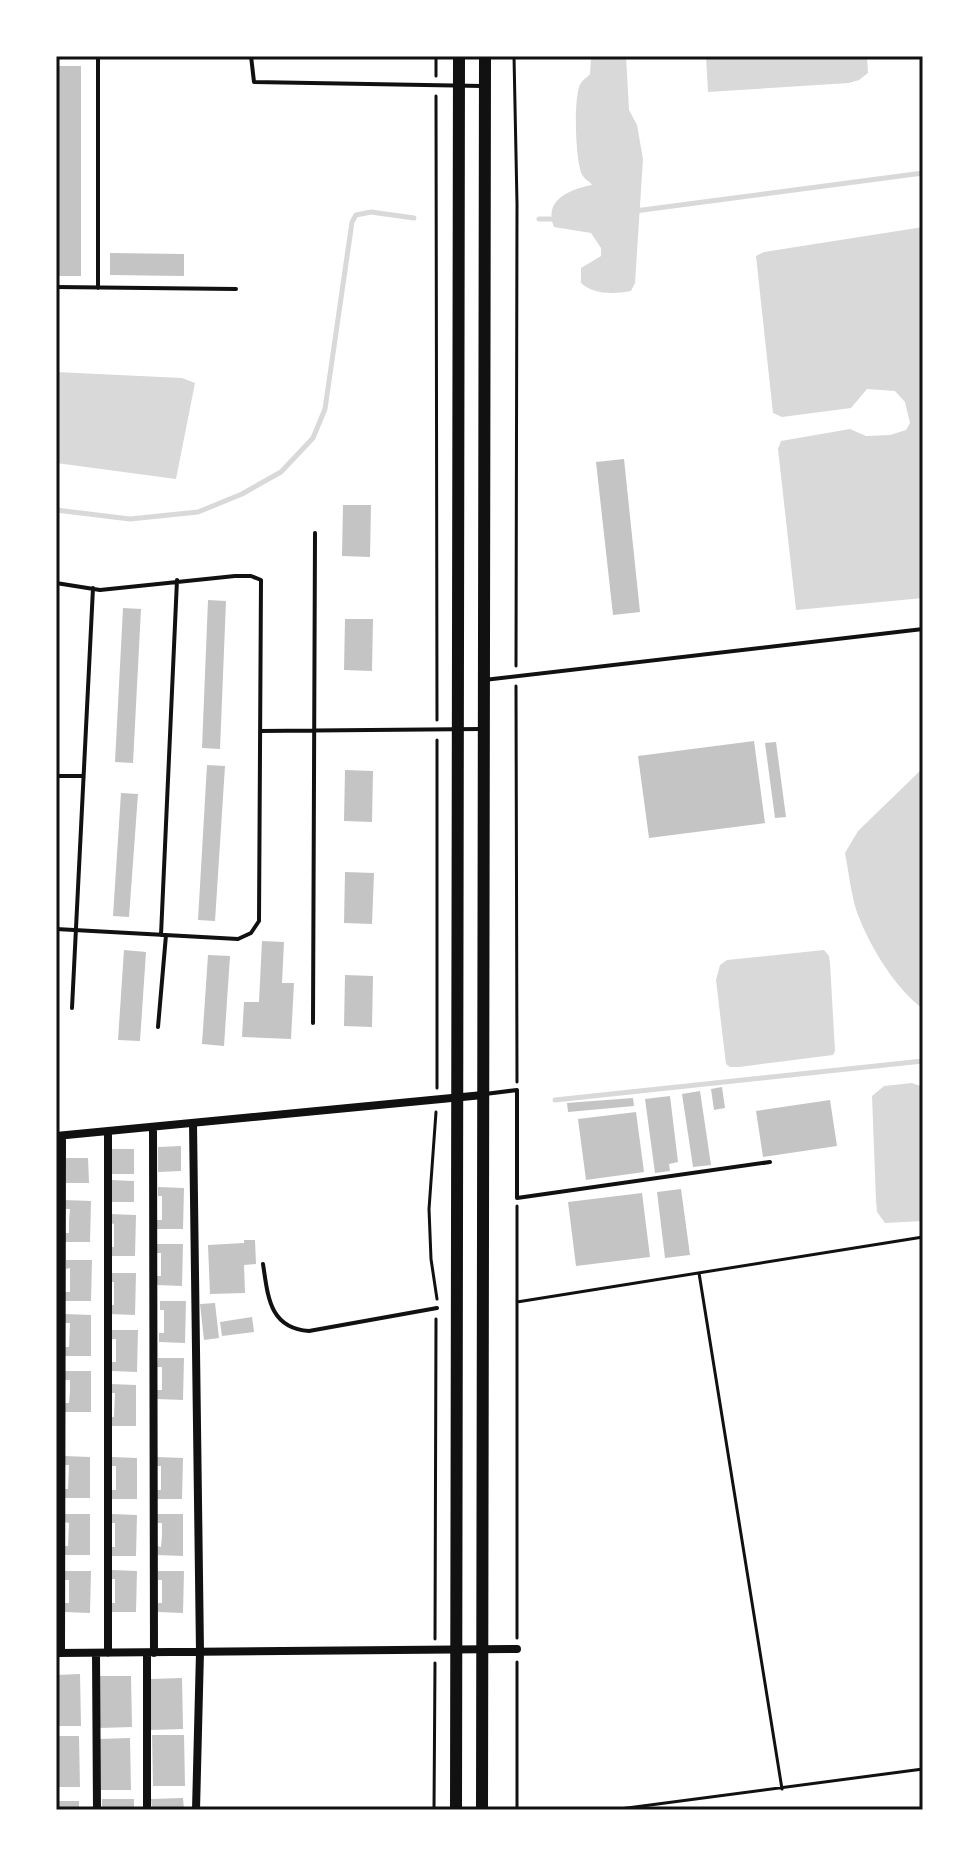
<svg xmlns="http://www.w3.org/2000/svg" width="979" height="1866" font-family="Helvetica,sans-serif">
	<style>
		.water { fill: #d9d9d9 }
		.lines { fill: none; stroke-linecap: round; stroke-linejoin: round }
		.stream { stroke: #d9d9d9; stroke-width: 5 }
		.building { fill: #c4c4c4 }
		.path { stroke: #111; stroke-width: 3 }
		.service { stroke: #111; stroke-width: 4 }
		.minor { stroke: #111; stroke-width: 8 }
		.secondary { stroke: #111; stroke-width: 12 }
		.neatline { fill: none; stroke: #111; stroke-width: 3 }
	</style>
	<rect width="100%" height="100%" fill="#fff"/>
	<path class="water" d="M589,56H626L629,110L637,125L643,159L635,283L631,291C614,294 594,295 581,283V268L601,256V248L591,233L554,227C543,200 570,189 592,185C590,181 585,180 583,176C575,166 573,92 581,83C583,79 587,78 590,74L591,59Z
		M706,56H867L868,73L859,80L849,83L708,92Z
		M923,227V598L796,610L778,449L781,441L850,429L866,436L890,435L906,430L910,423L905,402L895,391L867,389L851,408L782,417L773,413L756,256L764,252Z
		M56,372L182,378L195,383L176,479L56,463Z
		M923,768V1009C895,988 871,948 858,915C851,896 849,873 845,853L858,831Z
		M824,950L829,956L830,963L835,1051L833,1055L739,1067H730L726,1064L716,980L720,965L727,960Z
		M912,1083L923,1087V1221L885,1223L877,1212L876,1200L872,1096L884,1086Z"/>
	<g class="lines">
		<path class="stream" d="M635,211L923,173
			M539,219H558
			M56,510L130,519L198,512L242,494L281,472L313,438L325,409L352,222L356,215L371,212L414,218
			M555,1100L923,1061"/>
	</g>
	<path class="building" d="M56,66H81V276H56Z
		M110,253L184,254V276L110,275Z
		M624,459L640,612L613,615L596,462Z
		M343,505H371L370,557L342,556Z
		M208,600L226,601L220,749L202,748Z
		M123,608L141,609L133,763L115,762Z
		M345,619H373L372,671L344,670Z
		M754,741L765,823L649,838L638,756Z
		M776,742L786,817L775,818L765,743Z
		M207,765L225,766L215,921L198,920Z
		M345,770L373,771L372,822L344,821Z
		M121,793L138,794L129,917L113,916Z
		M345,872L374,873L372,924L344,923Z
		M262,941L284,942L282,983H294L291,1039L242,1037L244,1002H259Z
		M124,950L146,952L140,1041L118,1040Z
		M208,955L230,956L224,1046L202,1044Z
		M345,975L373,976L372,1027L344,1026Z
		M722,1087L725,1108L714,1110L711,1089Z
		M700,1091L711,1165L693,1167L682,1094Z
		M670,1096L678,1162L669,1164L670,1171L655,1173L645,1099Z
		M633,1098L634,1106L568,1112L567,1103Z
		M830,1100L837,1146L763,1157L756,1111Z
		M636,1112L644,1172L586,1180L578,1119Z
		M181,1146V1171L158,1172V1147Z
		M111,1149H134V1174H111Z
		M66,1158H88L89,1183H66Z
		M111,1180L134,1181V1202H111Z
		M158,1187L184,1188L183,1229H157V1220H162V1196H158Z
		M681,1189L690,1255L665,1258L657,1192Z
		M642,1193L650,1257L576,1266L568,1202Z
		M65,1200L91,1201L90,1242H64V1233H69V1221L70,1209H65Z
		M110,1214L136,1215L135,1256H109V1247H114V1224L110,1223Z
		M244,1240H255L256,1264L244,1265L245,1293L210,1294L208,1245L244,1243Z
		M157,1244H183L182,1286L156,1285V1276H161V1253H156Z
		M66,1260H92L91,1301H65V1292H70V1268L66,1269Z
		M110,1273H136L135,1315L109,1314L110,1305H114V1282H110Z
		M160,1301H186L185,1343L159,1342V1333H164V1310H160Z
		M215,1303L219,1338L204,1340L200,1304Z
		M65,1314L91,1315V1356H65V1347H69L70,1323H65Z
		M252,1317L254,1332L222,1336L220,1322Z
		M112,1330H138L137,1372L111,1371V1362H116V1339H112Z
		M158,1358H184L183,1400L157,1399V1390H162V1367H157Z
		M65,1371H91V1412H65V1403H69L70,1391V1380H65Z
		M110,1384L136,1385V1426H110V1417H114L115,1393H110Z
		M64,1456L90,1457V1498H64V1489H68L69,1465H64Z
		M112,1457L137,1458V1499H111V1490H116V1466H111Z
		M157,1457L183,1458L182,1499H156V1490H161V1466H156Z
		M64,1514H90V1555H64V1546H68L69,1523L64,1522Z
		M111,1514L137,1515L136,1556H110L111,1547H115V1523H111Z
		M157,1514H183V1556L157,1555V1546L161,1547L162,1535V1523H157Z
		M111,1570L137,1571L136,1612H110L111,1603H115V1579H111Z
		M65,1571H91L90,1613L64,1612L65,1603H69V1580H65Z
		M158,1571H184L183,1613L157,1612L158,1603H162V1580H158Z
		M80,1674L81,1726H56V1675Z
		M99,1676H131L132,1727L99,1728Z
		M182,1678L183,1729L150,1730V1679Z
		M152,1735H184L185,1786H153Z
		M56,1736H79L80,1787H56Z
		M130,1738L131,1790H99L98,1739Z
		M183,1798L184,1810H152L151,1799Z
		M102,1799H134V1810H102Z
		M56,1801H79V1810H56Z"/>
	<g class="lines">
		<path class="path" d="M436,56V76
			M514,56L517,204L516,666
			M436,96L437,720
			M516,686L517,1082
			M437,1088V740
			M436,1112L429,1209L431,1259L437,1299
			M517,1206V1638
			M699,1273L782,1789
			M517,1302L923,1237
			M435,1639L436,1319
			M434,1810L435,1663
			M517,1810V1662
			M612,1810L923,1769"/>
		<path class="service" d="M251,56L254,82L482,86
			M56,287L236,289
			M98,288V56
			M56,583L100,590L235,576H251L261,580L259,921L251,933L238,939L56,929
			M484,680L923,629
			M260,731L481,729
			M56,776H82
			M161,935L177,580
			M72,1008L93,588
			M313,1023L315,533
			M158,1027L166,935
			M485,1094L517,1090V1198L770,1162
			M263,1264C268,1296 269,1328 309,1331L437,1308"/>
		<path class="minor" d="M193,1123L200,1652L196,1810
			M153,1127L154,1653
			M108,1131V1653
			M56,1136L483,1095
			M58,1653L517,1649
			M61,1653L62,1136
			M96,1653L97,1810
			M147,1653V1810"/>
		<path class="secondary" d="M456,1810L459,56
			M482,1810L485,56"/>
	</g>
	<rect width="979" height="1866" fill="none" stroke="#ffffff" stroke-width="116"/>
	<rect x="58" y="58" width="863" height="1750" class="neatline"/>
</svg>
